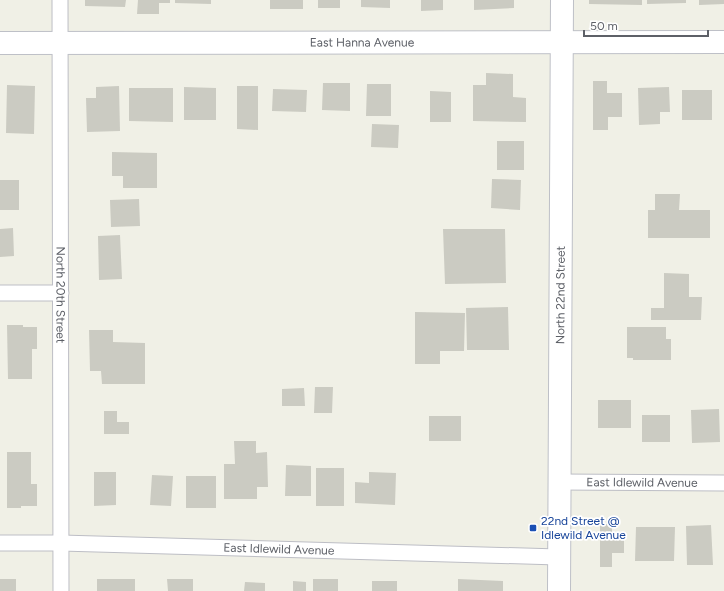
<svg xmlns="http://www.w3.org/2000/svg" width="724" height="591" font-family="Figtree,sans-serif">
	<style>
		.building { fill: #cbcbc2 }
		.lines { fill: none; stroke-linecap: round; stroke-linejoin: round }
		.street-casing { stroke: #bdbec5; stroke-width: 17 }
		.secondary-casing { stroke: #bec0c7; stroke-width: 24 }
		.street { stroke: #fff; stroke-width: 15 }
		.secondary { stroke: #fff; stroke-width: 22 }
		.transit-dot { fill: #1a4fb4; stroke: #fff; stroke-width: 1.5 }
		.labels { text-anchor: middle; dominant-baseline: central; stroke-width: 3.5; stroke-linejoin: round; paint-order: stroke }
		.street-label { font-size: 12px; fill: #5d6067; stroke: #fff }
		.transit-label { font-size: 12px; fill: #164399; stroke: #fff; text-anchor: start }
	</style>
	<rect width="100%" height="100%" fill="#f0f0e6"/>
	<path class="building" d="M85,0H126L125,7L85,6Z
		M138,0H170V3H159V14H137Z
		M175,0H211V4L175,3Z
		M270,0H303V9H270Z
		M318,0H340V8H318Z
		M361,0H390V8L361,7Z
		M421,0H443V10L421,11Z
		M474,0H514V8L474,10Z
		M589,0H642V5L589,4Z
		M647,0H686V3L647,4Z
		M699,0H724V4L699,5Z
		M486,73L513,74V97L526,98V122L473,121V85H486Z
		M593,81H607V93H622V117H608V130H593Z
		M323,83H350V111L322,110Z
		M367,84H391V116H366Z
		M7,85L35,86L34,134L6,133Z
		M119,86L120,131L87,132L86,98H96V87Z
		M237,86H258V130L237,129Z
		M184,87L216,88V120H184Z
		M669,87L670,112H660V124L639,125L638,88Z
		M129,88H173V122L129,121Z
		M273,89L307,90L306,112L272,111Z
		M682,90H712V120H682Z
		M430,91L451,92V122H430Z
		M372,124L399,125L398,148L371,147Z
		M497,141H524V170H497Z
		M112,152L157,153V188H123V176H112Z
		M492,179L521,180L520,210L491,208Z
		M0,180H19V210H0Z
		M655,194H680L679,210H710V238H648V210H655Z
		M139,199L140,226L111,227L110,200Z
		M13,228L14,256L0,257V229Z
		M443,229H505L506,283L445,284Z
		M120,235L122,279L99,280L98,236Z
		M664,273L689,274V297H702L701,320H651V308H664Z
		M508,307L509,350H467L466,308Z
		M415,312L465,313L464,351H440V364H415Z
		M7,325H23V327H37V349H32V379H8Z
		M627,327H666V339H671V360H633V358H627Z
		M89,330H113V342L145,343V384H102L101,371H90Z
		M315,387H333L332,413H314Z
		M304,388L305,406H282V389Z
		M598,400H631V428H598Z
		M719,409L720,442L692,443L691,410Z
		M104,411H117V422H129V434H104Z
		M642,415H670V442H642Z
		M429,416H461V441H429Z
		M234,441H256V453L267,452L268,487H257V499H224V464H235Z
		M7,452H31V484H37V506H21V508H7Z
		M286,465L311,466V496H285Z
		M316,468H344V506H316Z
		M94,472H116V505L94,506Z
		M369,472L396,473L395,505L355,503V482L369,483Z
		M152,475L173,476L171,506L150,505Z
		M186,476H216V508H186Z
		M600,524H612V539H624V553H612V567H600Z
		M711,525L713,565H687L686,526Z
		M636,527H675L674,561H635Z
		M0,579H16V591H0Z
		M97,579H135V591H97Z
		M167,579H193V591H168Z
		M313,579H338V591H313Z
		M458,579L503,581V591H458Z
		M293,581L306,582V591H293Z
		M372,581H397V591H372Z
		M245,582L265,583V591H244Z"/>
	<g class="lines">
		<defs>
			<g id="street">
				<path id="s1" d="M60,0L61,591"/>
				<path d="M0,293H61"/>
				<path id="s2" d="M559,482L724,483"/>
				<path id="s3" d="M0,543H61L558,557"/>
			</g>
			<g id="secondary">
				<path id="s4" d="M0,43L724,42"/>
				<path id="s5" d="M559,591L562,0"/>
			</g>
		</defs>
		<use href="#street" class="street-casing"/>
		<use href="#secondary" class="secondary-casing"/>
		<use href="#street" class="street"/>
		<use href="#secondary" class="secondary"/>
	</g>
	<rect class="transit-dot" x="529" y="524" width="8" height="8" rx="2"/>
	<g class="labels">
		<g class="street-label">
			<text stroke="none"><textPath href="#s4" startOffset="362">East Hanna Avenue</textPath></text>
			<text stroke="none"><textPath href="#s1" startOffset="295">North 20th Street</textPath></text>
			<text stroke="none"><textPath href="#s5" startOffset="296">North 22nd Street</textPath></text>
			<text stroke="none"><textPath href="#s2" startOffset="83">East Idlewild Avenue</textPath></text>
			<text stroke="none"><textPath href="#s3" startOffset="279">East Idlewild Avenue</textPath></text>
		</g>
		<g class="transit-label">
			<text x="541" y="521">22nd Street @<tspan x="541" dy="14">Idlewild Avenue</tspan></text>
		</g>
	</g>
	<path d="M584 30v6h124v-6" fill="none" stroke="#5d6067" stroke-width="2"/>
	<text x="590" y="30" font-size="12" fill="#5d6067" stroke="#ffffff" stroke-width="3" paint-order="stroke">50 m</text>
</svg>
